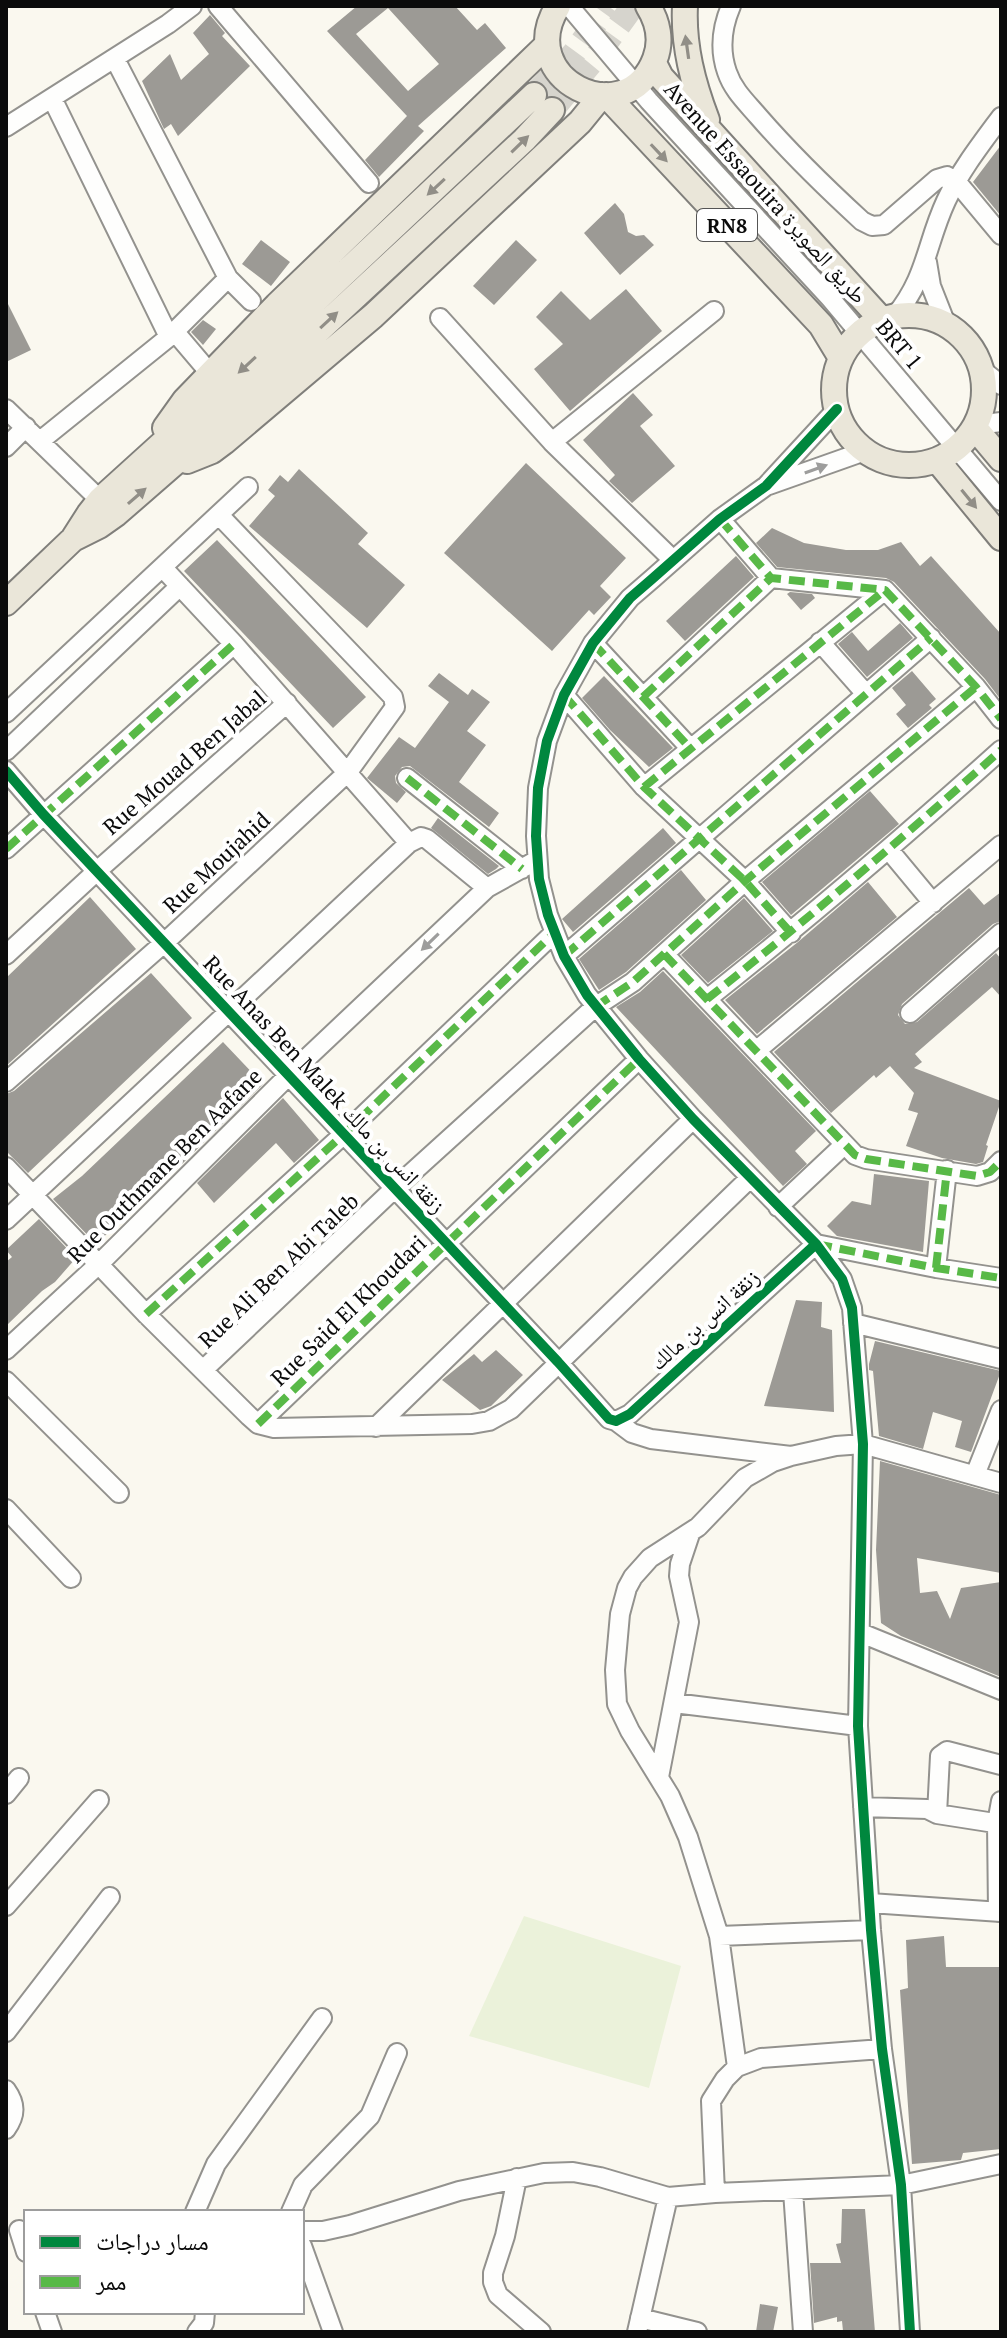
<svg xmlns="http://www.w3.org/2000/svg" width="1007" height="2338" font-family="'PT Serif','Noto Naskh Arabic',serif">
	<style>
		.pitch { fill: #ebf2da }
		.building { fill: #9c9a95; fill-rule: evenodd }
		.lines { fill: none; stroke-linecap: round; stroke-linejoin: round }
		.major-tunnel { stroke: #d6d4cd; stroke-width: 24; stroke-dasharray: 24 12; stroke-linecap: butt }
		.minor-casing { stroke: #93928e; stroke-width: 22 }
		.major-casing { stroke: #807f7b; stroke-width: 28 }
		.minor { stroke: #fefefd; stroke-width: 18 }
		.major { stroke: #eae6d9; stroke-width: 24 }
		.quiet { stroke: #58b947; stroke-width: 8; stroke-dasharray: 16 8; stroke-linecap: butt }
		.cycleway-casing { stroke: #fff; stroke-width: 15 }
		.cycleway { stroke: #00873e; stroke-width: 10 }
		.oneway { fill: #918e87 }
		.oneway2 { fill: #9d9d9c }
		.labels { text-anchor: middle; dominant-baseline: central; stroke-width: 8; stroke-linejoin: round; paint-order: stroke }
		.shield { fill: #fff; stroke: #545454; stroke-width: 2 }
		.shield-label { font-size: 20px; font-weight: bold; fill: #0b0b0b }
		.street-label { font-size: 22px; fill: #0b0b0b; stroke: #fff }
	</style>
	<rect width="100%" height="100%" fill="#faf8ef"/>
	<path class="pitch" d="M524,1916L681,1966L649,2088L469,2036Z"/>
	<path class="building" d="M357,6H455L477,30L485,23L506,48L418,126L424,131L379,177L365,160L407,116L327,31ZM388,8L439,64L408,91L356,34Z
		M210,15L225,33L222,36L250,66L178,136L171,124L164,129L142,81L170,54L181,80L209,54L193,33Z
		M1001,145V216L973,182Z
		M615,203L624,214L628,232L636,236L644,235L654,245L620,275L584,233Z
		M261,240L290,262L271,286L242,264Z
		M516,240L537,260L494,305L473,286Z
		M626,289L662,331L570,411L534,369L563,344L536,317L561,291L590,320Z
		M6,300L31,350L6,362Z
		M203,320L216,329L203,345L191,332Z
		M633,393L653,415L640,426L675,466L632,503L609,481L615,475L583,440Z
		M526,463L626,558L600,586L611,597L594,615L589,610L552,651L444,553Z
		M299,469L368,533L358,544L405,585L367,628L249,526L275,496L268,490L280,475L288,482Z
		M772,528L804,543L846,550H878L901,542L920,566L931,556L1001,634V700L985,679L894,582L886,578L777,567L756,543Z
		M217,540L366,697L333,728L184,571Z
		M736,556L754,577L685,641L666,621Z
		M790,592L812,594L815,598L801,610L787,594Z
		M900,623L913,638L867,677L838,644L852,632L868,651Z
		M912,671L936,699L929,705L932,708L908,728L896,714L906,705L892,688Z
		M439,673L468,695L472,689L490,702L467,731L486,745L459,782L499,813L489,827L410,766L402,767L395,776L396,783L406,792L397,803L367,778L399,737L415,748L449,702L428,686Z
		M604,676L673,748L649,767L610,730L582,698Z
		M870,791L899,824L791,915L762,882Z
		M438,818L499,866L496,869L488,874L431,828Z
		M663,828L676,843L573,932L562,919Z
		M681,870L706,900L626,972L599,990L579,959Z
		M868,882L897,917L757,1034L725,1000L798,942Z
		M969,888L984,905L1001,892V921L993,924L902,1004L898,1015L905,1024L917,1022L996,953L1001,959V997L992,987L915,1054L922,1062L914,1068L1001,1101L986,1145L988,1146L983,1162L976,1164L942,1158L906,1146L918,1113L908,1110L914,1093L890,1066L876,1078L874,1075L831,1113L774,1052Z
		M90,897L136,949L6,1066V978Z
		M744,898L773,931L708,983L681,955Z
		M663,971L816,1131L795,1151L807,1164L783,1186L616,1007L640,992Z
		M151,973L192,1018L28,1173L6,1151V1094L14,1091Z
		M223,1042L263,1084L181,1165L96,1244L53,1199L82,1176Z
		M283,1098L319,1140L294,1163L276,1143L214,1203L197,1183Z
		M874,1174L929,1181L923,1252L837,1236L827,1226L852,1201L871,1205Z
		M39,1219L76,1258L55,1282L42,1291L6,1326V1262L12,1257L6,1250Z
		M796,1300L822,1302L821,1327L832,1330L834,1412L764,1406Z
		M875,1341L1001,1371L971,1452L955,1447L962,1421L933,1412L923,1449L879,1436L873,1371L869,1370V1364Z
		M496,1350L523,1375L491,1406L480,1410L442,1380L474,1354L482,1362Z
		M880,1461L1001,1495V1573L917,1558L920,1593L937,1591L950,1619L961,1588L1001,1582V1677L901,1636L881,1623L876,1550Z
		M944,1936L946,1967H1001V2149L963,2153L961,2160L912,2164L900,1990L908,1988L906,1940Z
		M842,2209H865L875,2332L843,2331L842,2321L837,2322V2317L814,2323L810,2263H841L836,2244L841,2243Z
		M760,2304L778,2307L773,2332H756Z"/>
	<g class="lines">
		<path class="major-tunnel" d="M534,95L574,53L608,6
			M552,110L596,57L633,6"/>
		<defs>
			<path id="minor" d="M218,6L369,183
				M569,6L649,101L830,298L1001,501
				M731,6C722,27 719,49 727,72C733,90 746,102 758,116C791,154 826,188 862,221L872,226L884,225L937,179L947,176L956,181L1001,235
				M115,59L228,278L251,301
				M52,98L169,337
				M6,127L168,24L192,6
				M927,262L931,286L946,324
				M895,316C927,277 926,244 946,201C960,171 981,144 1001,117
				M440,318L552,442L673,560
				M175,332L203,365
				M981,369L1001,385
				M6,409L100,500
				M837,409L766,486L720,519L652,579L630,598L593,643L564,695L547,741L538,788L536,836L539,879L548,915L564,956L587,995L639,1059L693,1119L816,1244L842,1279L852,1308L863,1444L858,1726L871,1930L882,2049L901,2185L910,2332
				M976,425L1001,422
				M40,441L169,337L228,278
				M552,442L714,311
				M6,447L26,427
				M769,485L865,451
				M720,519L771,578L885,590L976,687L1001,719
				M163,568L234,644L409,843
				M820,642L866,694
				M593,643L690,748
				M564,695L644,787L745,881L791,933
				M643,697L771,578
				M6,713L248,487
				M6,751L180,586
				M6,771L43,814L558,1362L609,1419L616,1421L632,1433L651,1439L791,1456
				M407,778L522,869
				M644,787L885,590
				M6,849L234,644
				M889,850L933,903
				M664,954L855,1155L866,1159L977,1176L990,1172L1001,1161
				M6,955L97,871L287,703
				M564,956L931,638
				M707,999C808,919 905,836 1001,750
				M910,1013L1001,933
				M756,1051L1001,845
				M6,1082L164,943L348,772L395,707L393,697L219,515
				M6,1167L146,1314L249,1416L258,1424L274,1428L472,1424L489,1421L511,1409L750,1178
				M778,1207L844,1145
				M6,1220L409,843L421,837L427,839L487,888
				M816,1244L936,1268L1001,1278
				M936,1268L947,1170
				M146,1314L344,1134L554,933
				M853,1323L1001,1359
				M6,1350L100,1263L289,1075L487,888L537,860
				M203,1370L395,1188L595,1007L633,982L745,881L976,687
				M6,1381L119,1493
				M616,1421L630,1414L816,1244
				M258,1424L639,1059
				M376,1427L693,1119
				M975,1475L1001,1410
				M6,1509L71,1578
				M861,1633L1001,1690
				M674,1703L858,1726
				M659,1777L689,1622L679,1576L680,1564L690,1534
				M6,1794L19,1778
				M863,1807L927,1809L937,1814L1001,1824
				M937,1814L940,1756L947,1751L1001,1765
				M870,1903L1001,1912
				M6,1906L99,1800
				M998,1912L997,1823L1001,1801
				M719,1936L871,1930
				M6,2032L110,1897
				M737,2067L719,1936L688,1837L670,1796L630,1731L617,1704L615,1670L620,1614L627,1588L633,1577L650,1558L698,1527L745,1478L773,1462L791,1456L836,1446L863,1444L1001,1483
				M6,2090C16,2104 16,2115 6,2129
				M517,2178L505,2236L493,2273V2282L498,2295L541,2332
				M793,2191L803,2332
				M715,2193L711,2101L725,2079L737,2067L761,2058L882,2049
				M195,2212L216,2164L322,2018
				M291,2212L303,2185L370,2116L397,2053
				M19,2230L26,2252
				M302,2231H323L350,2225L459,2191L544,2173L573,2172L600,2177L668,2197L715,2193L901,2185L1001,2164
				M302,2246L333,2332
				M45,2312L52,2332
				M640,2318L697,2332
				M197,2332L204,2323L205,2312
				M637,2332L668,2197"/>
			<path id="major" d="M558,6C512,79 626,135 655,59C662,41 658,22 648,6
				M685,6C683,46 693,83 707,120
				M654,63L661,77L882,320
				M606,95L821,325L841,358
				M834 390a75 75 0 1 1 150 0a75 75 0 1 1-150 0Z
				M165,428L185,400L277,305L547,45
				M975,428L1001,459
				M937,460L1001,538
				M187,461L212,451L224,442L373,316L580,122L602,95
				M75,538L99,526L116,514L193,447L524,140L552,110
				M6,603L73,539L89,514L100,500L196,413L534,95"/>
		</defs>
		<use href="#minor" class="minor-casing"/>
		<use href="#major" class="major-casing"/>
		<use href="#minor" class="minor"/>
		<use href="#major" class="major"/>
		<path class="quiet" d="M720,519L771,578L885,590L976,687L1001,719
			M593,643L690,748
			M564,695L644,787L745,881L791,933
			M643,697L771,578
			M407,778L522,869
			M644,787L885,590
			M6,849L234,644
			M664,954L855,1155L866,1159L977,1176L990,1172L1001,1161
			M564,956L931,638
			M707,999C808,919 905,836 1001,750
			M595,1007L633,982L745,881L976,687
			M816,1244L936,1268L1001,1278
			M936,1268L947,1170
			M146,1314L344,1134L554,933
			M258,1424L639,1059"/>
		<defs>
			<path id="cycleway" d="M837,409L766,486L720,519L652,579L630,598L593,643L564,695L547,741L538,788L536,836L539,879L548,915L564,956L587,995L639,1059L693,1119L816,1244L842,1279L852,1308L863,1444L858,1726L871,1930L882,2049L901,2185L910,2332
				M6,771L43,814L558,1362L609,1419L616,1421L630,1414L816,1244"/>
		</defs>
		<use href="#cycleway" class="cycleway-casing"/>
		<use href="#cycleway" class="cycleway"/>
	</g>
	<defs><path id="oneway-solid" d="M-6-.8H1V-3.2L6.5 0L1 3.2V.8H-6Z" transform="scale(2)"/></defs>
	<g class="oneway">
		<use href="#oneway-solid" transform="translate(687 47) rotate(-98)"/>
		<use href="#oneway-solid" transform="translate(520 144) rotate(-44)"/>
		<use href="#oneway-solid" transform="translate(659 153) rotate(47)"/>
		<use href="#oneway-solid" transform="translate(436 187) rotate(137)"/>
		<use href="#oneway-solid" transform="translate(329 320) rotate(-43)"/>
		<use href="#oneway-solid" transform="translate(247 365) rotate(137)"/>
		<use href="#oneway-solid" transform="translate(137 496) rotate(-41)"/>
		<use href="#oneway-solid" transform="translate(969 499) rotate(51)"/>
	</g>
	<g class="oneway2">
		<use href="#oneway-solid" transform="translate(816 469) rotate(-20)"/>
		<use href="#oneway-solid" transform="translate(430 942) rotate(136)"/>
	</g>
	<g class="labels">
		<rect class="shield" x="697" y="209" width="60" height="32" rx="6"/>
		<g class="shield-label">
			<text x="727" y="225">RN8</text>
		</g>
		<g class="street-label">
			<text transform="translate(766 192) rotate(48)">Avenue Essaouira طريق الصويرة</text>
			<text transform="translate(900 344) rotate(50)">BRT 1</text>
			<text transform="translate(184 762) rotate(-41)">Rue Mouad Ben Jabal</text>
			<text transform="translate(216 862) rotate(-43)">Rue Moujahid</text>
			<text transform="translate(325 1084) rotate(47)">Rue Anas Ben Malek زنقة انس بن مالك</text>
			<text transform="translate(164 1165) rotate(-45)">Rue Outhmane Ben Aafane</text>
			<text transform="translate(278 1270) rotate(-44)">Rue Ali Ben Abi Taleb</text>
			<text transform="translate(348 1310) rotate(-44)">Rue Said El Khoudari</text>
			<text transform="translate(704 1319) rotate(-42)">زنقة انس بن مالك</text>
		</g>
	</g>
	<rect width="1007" height="2338" fill="none" stroke="#0b0b0b" stroke-width="16"/>
	<rect x="24" y="2210" width="280" height="104" fill="#ffffff" stroke="#9d9d9d" stroke-width="2"/>
	<rect x="40" y="2236" width="40" height="12" fill="#00873e" stroke="#9d9d9d" stroke-width="2"/>
	<text x="96" y="2250" font-size="24" fill="#0b0b0b">مسار دراجات</text>
	<rect x="40" y="2276" width="40" height="12" fill="#58b947" stroke="#9d9d9d" stroke-width="2"/>
	<text x="96" y="2290" font-size="24" fill="#0b0b0b">ممر</text>
</svg>
